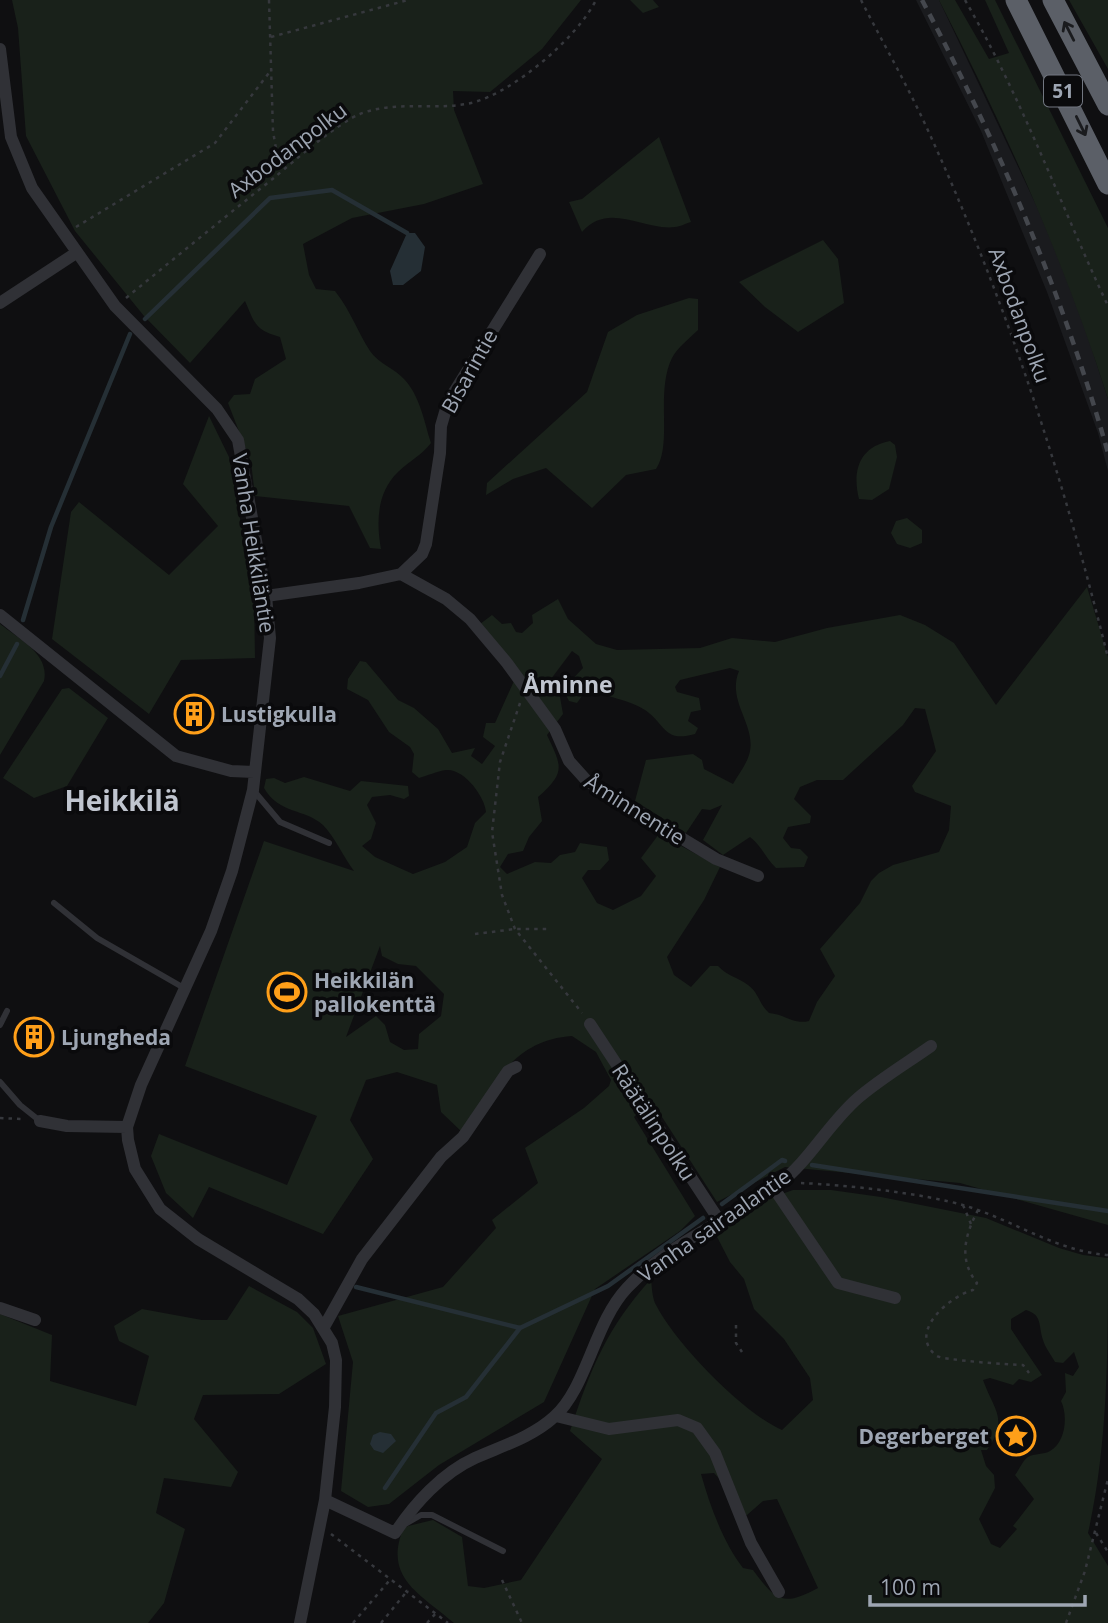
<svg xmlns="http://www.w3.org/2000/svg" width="1108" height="1623" font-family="'Open Sans',sans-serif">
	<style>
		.built { fill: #1a1b1e }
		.green { fill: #19211a; fill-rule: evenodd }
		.water { fill: #252f35 }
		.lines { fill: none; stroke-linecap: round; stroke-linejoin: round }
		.stream { stroke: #252f35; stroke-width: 4.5 }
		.path { stroke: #36383d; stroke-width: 2.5; stroke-dasharray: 3.5 5; stroke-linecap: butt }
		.lane { stroke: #303136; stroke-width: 6 }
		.street { stroke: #303136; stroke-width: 12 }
		.highway { stroke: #5b5f67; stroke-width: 21 }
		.rail { stroke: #44474d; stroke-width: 4.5; stroke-dasharray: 9 7; stroke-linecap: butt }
		.oneway { stroke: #1a1b1e }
		.labels { text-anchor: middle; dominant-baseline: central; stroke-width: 7; stroke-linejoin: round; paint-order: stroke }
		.shield { fill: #0a0a0c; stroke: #727781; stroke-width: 2 }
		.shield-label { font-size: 19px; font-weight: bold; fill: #9ea6b3 }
		.street-label { font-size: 21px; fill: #9ea6b3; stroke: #0a0a0c }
		.poi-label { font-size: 21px; font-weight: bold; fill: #9ea6b3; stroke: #0a0a0c; text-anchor: start }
		.neighbourhood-label { font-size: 23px; font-weight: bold; fill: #c0c5cf; stroke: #0a0a0c }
		.district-label { font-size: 28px; font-weight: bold; fill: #c0c5cf; stroke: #0a0a0c }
	</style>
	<rect width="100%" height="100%" fill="#0f0f11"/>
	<path class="built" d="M916,0H939L1038,209L1076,300L1108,399V471L1098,433L1047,292L981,131Z"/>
	<path class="green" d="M12,0H581L542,49L490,92L453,91L454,110L483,184L424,204L352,218L303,244L309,275L316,289L335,291C352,313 357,331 370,351C379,364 394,368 404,379C420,396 424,421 431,443C421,456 409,461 398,472C377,492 376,522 381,549L370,548L349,506L255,496L251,462L228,403L234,395L250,394L255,379L286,359L280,337C255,330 255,324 245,301L190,363L144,316L75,231L26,136L18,28Z
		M630,0H653L659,7L643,13Z
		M939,0H955L989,59L1009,53L985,0H995L1108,228V399C1064,260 1005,129 939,0Z
		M1069,0H1108V69Z
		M659,137L691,222C686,223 680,227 675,227C643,231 609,201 582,232L569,202L582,199Z
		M823,240L838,259L844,303L798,332L765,307L739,282Z
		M689,298L698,299V330C690,338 677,348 672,358C655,393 673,443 656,469L626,475L592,508L546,468L513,479L486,495L487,483L587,392L608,332L637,315Z
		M209,416L229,457L254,597L255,658L181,660L149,714L52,639L71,512L79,502L169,575L218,526L183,484Z
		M890,441L895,445L897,457L889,489L872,500L859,499C852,471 859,447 890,441Z
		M907,518L922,530V543L910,548L897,544L891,533L896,521Z
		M1087,587L1108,657V1225L960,1183L785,1167L717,1202L651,1100L634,1117L695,1216L680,1231L595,1289L544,1402L439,1465L389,1504L368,1507L341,1491L353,1362L338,1316L443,1287L496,1228L492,1220L538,1183L525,1148L584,1108L609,1086L611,1080L596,1052L572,1036C512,1040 492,1087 462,1132L441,1112L437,1085L397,1072L366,1080L350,1120L373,1159L323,1234L209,1187L193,1218L166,1193L151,1156L159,1134L287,1185L317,1116L185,1066L264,841L354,871C344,858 335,837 323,825C304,808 280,815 264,788L266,779L274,778L285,783L304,777L350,791L361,781L408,786L409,796L404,799L390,795L372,797L367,805L376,823L371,839L362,846L375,857L413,874L445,862L467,847L475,823L486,812C485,797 464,768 446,770C437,771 427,776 419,778L412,772L414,754L410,747L389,732L368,700L347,689L348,679L360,661L366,662L398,700L414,708L438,729L452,753L475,748L471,756L482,764L495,746L483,737L486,723H495L514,681L480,624L492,615L502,624L511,623L516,632L522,633L533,623L532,615L558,599L568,619L596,644L617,650L700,648L732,638L775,642L827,628L900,615L925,625L954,643L996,705ZM572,651L579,656L583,668L563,689L569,701L577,703L587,689C604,696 630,700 645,710C666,724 663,743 695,734L698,728L688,721L691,712L701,710L699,698L677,692L675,687L680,680L730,668L739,671C726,702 758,726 749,755C746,765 738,775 733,784L704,769L702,760L693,754L646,760L635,801L686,833L702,809L710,810L722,805L703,840L723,855L750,837C762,846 765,858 776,868L804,867L808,857L800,849L791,848L783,838L788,827L810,823L811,816L794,799L800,787L817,780H843L903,725L915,708L925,709L936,751L912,786L915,792L951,806L949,830L939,852L893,865L879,873L871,881L860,903L820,949L835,976L817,1002L809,1021C794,1025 784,1014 769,1013C759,1004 759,993 748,985C737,977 727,976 718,966H710L691,987L674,975L667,957L704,900L720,867L659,834L641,858L656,876L641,896L613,910L597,903L582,878L588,870H600L609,860L607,847L580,843L575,852L560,855L551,863L535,862L507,874L500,867L508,854L523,851L529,837L542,821L538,797C566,772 562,767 547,735L563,714L560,697L551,679ZM380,946L382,956L398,964L416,966L444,994L441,1016L419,1034L418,1049L404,1050L390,1042L385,1025L376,1016L346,1037Z
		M0,624C19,639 50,654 44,681L0,755Z
		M69,688L108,718L67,786L34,798L3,778L62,689Z
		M793,1190H831L881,1197L986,1218L1059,1248L1083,1255L1108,1258C1108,1350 1108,1445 1088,1533L1108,1566V1623H454C421,1594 382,1578 404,1527L433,1520L462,1537L468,1586L484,1588L521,1580L602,1459L570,1431C591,1368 606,1329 651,1279C652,1287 652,1298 656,1305C676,1344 743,1413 782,1430L813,1400L810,1378L784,1339L754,1309L744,1279L730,1262L714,1231L749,1211L748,1206ZM1026,1310C1043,1315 1038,1326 1043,1340C1045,1347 1051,1355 1055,1362L1063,1363L1074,1352L1079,1367L1073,1376L1065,1373L1066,1392L1061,1401C1068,1415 1066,1442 1050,1451C1044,1455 1034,1453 1028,1457C1023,1460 1019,1470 1015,1475L1034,1499L1013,1526L1017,1529L1000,1548L991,1544L979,1519L995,1488L994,1475L986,1466L981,1450H987C1009,1418 994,1411 983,1380L990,1378L1013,1385L1019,1379L1031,1382L1042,1375L1011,1329V1319ZM714,1473L725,1485L734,1514L747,1515L763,1501L777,1499L818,1588C783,1607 776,1601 753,1570L743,1568C723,1542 710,1506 701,1474Z
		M249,1286L297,1312L313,1328L326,1364L279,1394L203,1395L194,1419L238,1472L231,1487L164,1478L156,1513L185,1529L164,1603L148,1623H0V1314L52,1335L50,1381L136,1406L149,1356L119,1341L114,1326L142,1309L202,1320H227Z"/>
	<path class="water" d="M407,233H415L425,247L421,271L403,285H393L390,271Z
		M380,1432L391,1434L396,1441L383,1453L374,1450L370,1444L373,1435Z"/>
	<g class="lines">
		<path class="stream" d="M145,319L270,198L332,190L407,233
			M23,620L51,527L130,334
			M0,676L17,644
			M812,1165L1108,1211
			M722,1204L782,1160L785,1161
			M356,1287L520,1328L608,1286L703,1218
			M385,1488L436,1413L466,1397L520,1328"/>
		<path class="path" d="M269,0L273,131L276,149L288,166
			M861,0C884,45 910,90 931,137C1007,304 1064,479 1108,658
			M965,0C1022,98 1060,204 1108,306
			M271,37L408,0
			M76,227L215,143L272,69
			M126,298C176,257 225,217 275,177C295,160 338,123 360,114C395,100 436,111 471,103C513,93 577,38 596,0
			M520,703L500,762L492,832L502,895L515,929L582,1013
			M475,934L515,929H547
			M0,1118L21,1119
			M801,1183C846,1185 923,1193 966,1206C1015,1221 1056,1251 1108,1255
			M963,1205L971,1224
			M978,1210C965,1235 958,1259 977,1283L973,1290C950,1296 906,1333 937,1356C943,1360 1012,1365 1023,1365L1029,1373
			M736,1325V1343L742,1352
			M1096,1533L1108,1552
			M331,1534L448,1623
			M502,1580L522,1623
			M353,1623L389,1581
			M381,1623L408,1590
			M427,1623L436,1613
			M1066,1623L1085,1571L1108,1479"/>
		<path class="lane" d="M254,791L280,822L329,843
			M54,903L97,938L184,988
			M0,1025L7,1011
			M0,1082L20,1105L40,1121
			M407,1523L421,1515H432L503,1551"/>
		<path class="street" d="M0,49L11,137L32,188L115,306L217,409L238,440L266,596L270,638L253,790L232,871L211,931L141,1085L127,1127L128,1140L135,1169L160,1209L198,1239L298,1299L314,1314L332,1343L336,1360L335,1407L325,1500L300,1623
			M0,303L76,253
			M401,574L422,554L426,544L440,453L441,426L448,402L540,254
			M266,596L359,583L401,574L446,599L470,619L507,663L555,729L569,761L587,781L716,859L758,876
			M0,615L176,756L231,771L254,772
			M590,1024L719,1220
			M40,1121L67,1126L127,1127
			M773,1187L838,1283L895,1298
			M0,1308L35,1320
			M324,1327L362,1259L441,1157L463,1137L508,1071L516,1067
			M556,1416L609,1429L678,1420L697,1428L715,1453L751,1543L779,1592
			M325,1500L395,1533C414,1504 442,1473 475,1458C502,1446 532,1437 554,1417C587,1388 594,1323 627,1288C669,1243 729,1220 779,1184C810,1160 829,1123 858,1098C880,1079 907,1063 931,1046"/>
		<path class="highway" d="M1016,0L1108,184
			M1053,0L1108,105"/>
		<path class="rail" d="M922,0C998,143 1064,297 1108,453"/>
	</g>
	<defs><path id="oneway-shaft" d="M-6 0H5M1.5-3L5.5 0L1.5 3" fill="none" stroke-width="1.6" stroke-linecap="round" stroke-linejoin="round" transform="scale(1.75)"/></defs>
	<g class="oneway">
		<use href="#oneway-shaft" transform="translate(1069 31) rotate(-117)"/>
		<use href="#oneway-shaft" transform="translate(1081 126) rotate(64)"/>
	</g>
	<defs>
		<symbol id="building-ring" viewBox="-11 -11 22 22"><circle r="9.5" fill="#0a0a0c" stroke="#ff9f19" stroke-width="1.5"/><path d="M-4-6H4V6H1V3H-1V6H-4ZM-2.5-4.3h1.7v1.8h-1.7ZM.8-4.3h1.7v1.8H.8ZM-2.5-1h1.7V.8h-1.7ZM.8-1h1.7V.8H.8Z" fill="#ff9f19"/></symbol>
		<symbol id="stadium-ring" viewBox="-11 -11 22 22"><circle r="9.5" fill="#0a0a0c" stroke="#ff9f19" stroke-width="1.5"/><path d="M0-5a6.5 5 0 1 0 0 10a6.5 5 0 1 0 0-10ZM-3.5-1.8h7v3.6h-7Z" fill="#ff9f19"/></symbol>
		<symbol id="sight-ring" viewBox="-11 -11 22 22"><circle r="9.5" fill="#0a0a0c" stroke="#ff9f19" stroke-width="1.5"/><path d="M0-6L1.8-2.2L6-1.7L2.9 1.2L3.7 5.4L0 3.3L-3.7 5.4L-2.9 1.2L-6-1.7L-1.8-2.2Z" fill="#ff9f19"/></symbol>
	</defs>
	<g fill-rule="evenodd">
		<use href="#building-ring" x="172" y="692" width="44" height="44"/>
		<use href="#stadium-ring" x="265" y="970" width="44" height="44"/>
		<use href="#building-ring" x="12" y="1015" width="44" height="44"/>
		<use href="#sight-ring" x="994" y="1414" width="44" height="44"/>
	</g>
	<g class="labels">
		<rect class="shield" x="1044" y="75.5" width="38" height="31" rx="5"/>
		<g class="shield-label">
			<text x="1063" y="91">51</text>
		</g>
		<g class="street-label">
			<text transform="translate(287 150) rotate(-37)">Axbodanpolku</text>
			<text transform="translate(1020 315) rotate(70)">Axbodanpolku</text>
			<text transform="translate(469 371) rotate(-61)">Bisarintie</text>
			<text transform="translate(254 543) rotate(81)">Vanha Heikkiläntie</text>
			<text transform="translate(635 809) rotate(32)">Åminnentie</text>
			<text transform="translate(654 1122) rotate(57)">Räätälinpolku</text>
			<text transform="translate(714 1225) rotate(-35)">Vanha sairaalantie</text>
		</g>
		<g class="poi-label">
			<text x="221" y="714">Lustigkulla</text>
			<text x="314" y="980">Heikkilän<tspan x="314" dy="24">pallokenttä</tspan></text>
			<text x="61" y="1037">Ljungheda</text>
			<text x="989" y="1436" text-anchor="end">Degerberget</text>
		</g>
		<g class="neighbourhood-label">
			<text x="568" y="684">Åminne</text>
		</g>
		<g class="district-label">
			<text x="122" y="800">Heikkilä</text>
		</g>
	</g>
	<path d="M870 1595v10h215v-10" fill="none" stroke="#9ea6b3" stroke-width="3.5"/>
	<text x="880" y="1595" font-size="21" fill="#9ea6b3" stroke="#0a0a0c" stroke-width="5" paint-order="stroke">100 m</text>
</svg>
